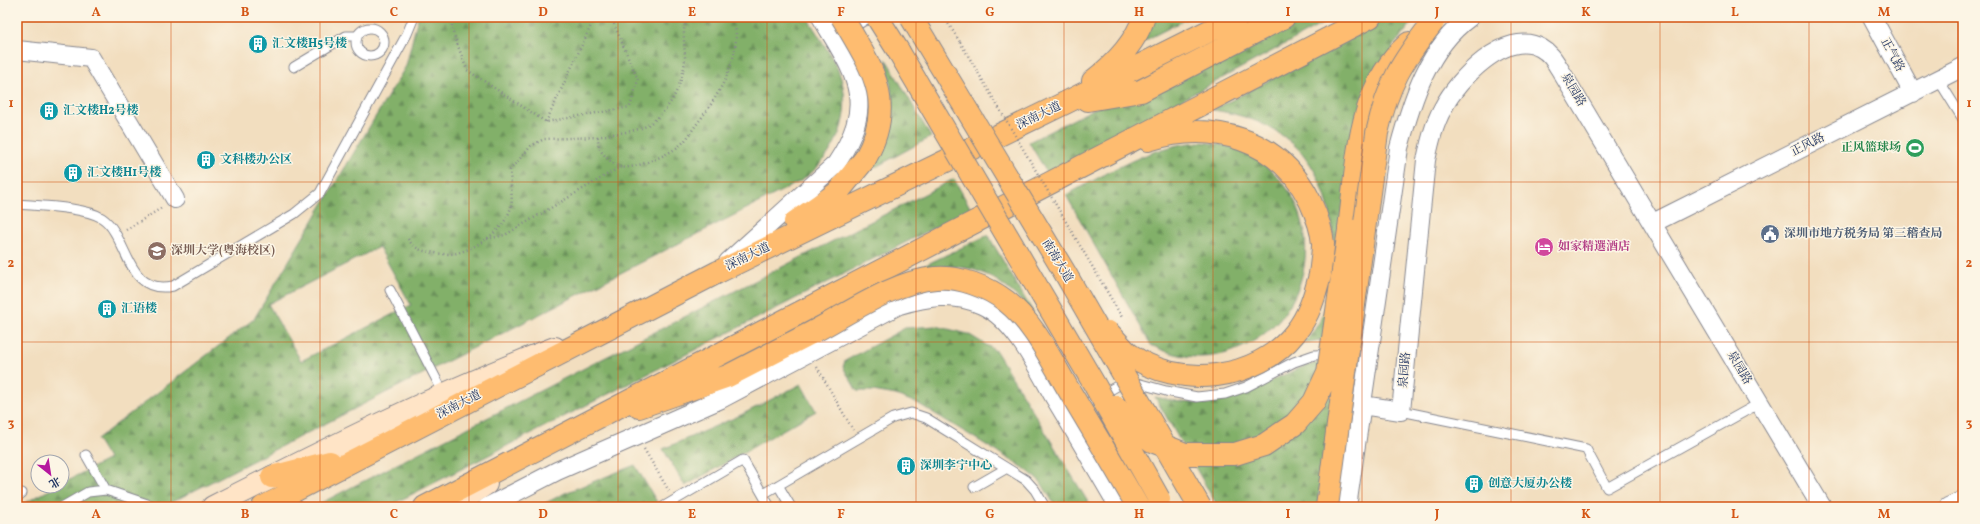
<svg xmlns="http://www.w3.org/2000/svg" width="1980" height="524" font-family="Vollkorn,'Noto Serif SC',serif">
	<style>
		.forest { fill: url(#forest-firs); stroke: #4e7064; fill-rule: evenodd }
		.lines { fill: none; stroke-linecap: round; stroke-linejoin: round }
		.lane-casing { stroke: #86868e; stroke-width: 11 }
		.street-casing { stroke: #86868e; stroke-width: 20 }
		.secondary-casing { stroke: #86868e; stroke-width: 24 }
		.primary-casing { stroke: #86868e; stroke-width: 24 }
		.path { stroke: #86868e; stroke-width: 2.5; stroke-dasharray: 1 3; stroke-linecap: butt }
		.lane { stroke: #fff; stroke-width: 9 }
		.street { stroke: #fff; stroke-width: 18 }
		.secondary { stroke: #ffe4c6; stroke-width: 22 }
		.primary { stroke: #febc70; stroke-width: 22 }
		.primary-bridge-casing { stroke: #86868e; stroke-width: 24; stroke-linecap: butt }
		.path-bridge { stroke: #86868e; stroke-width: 2.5; stroke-dasharray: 1 3; stroke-linecap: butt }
		.primary-bridge { stroke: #febc70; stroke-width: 22 }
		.grid { fill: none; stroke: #d45514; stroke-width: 1; stroke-opacity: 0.55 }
		.labels { text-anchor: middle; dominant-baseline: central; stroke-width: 3; stroke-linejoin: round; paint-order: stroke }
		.culture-label { font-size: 12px; font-weight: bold; fill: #0d838f; stroke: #fcf5e5; text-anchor: start }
		.street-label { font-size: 12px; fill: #1b2f5e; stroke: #fcf5e5 }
		.leisure-label { font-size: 12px; font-weight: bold; fill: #27864d; stroke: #fcf5e5; text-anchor: end }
		.service-label { font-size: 12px; font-weight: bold; fill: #4e5e75; stroke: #fcf5e5; text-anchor: start }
		.hotel-label { font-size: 12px; font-weight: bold; fill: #b23c85; stroke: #fcf5e5; text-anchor: start }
		.education-label { font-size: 12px; font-weight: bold; fill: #785e54; stroke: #fcf5e5; text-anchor: start }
		.neatline { fill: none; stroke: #d45514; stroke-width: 1.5 }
		.grid-label { font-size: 13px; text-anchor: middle; font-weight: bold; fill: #d45514 }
	</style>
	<defs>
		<pattern id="forest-firs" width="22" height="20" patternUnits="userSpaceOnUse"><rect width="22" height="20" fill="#82b069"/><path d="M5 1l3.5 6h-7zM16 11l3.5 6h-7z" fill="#6a905a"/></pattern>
	</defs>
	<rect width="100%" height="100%" fill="#fcf5e5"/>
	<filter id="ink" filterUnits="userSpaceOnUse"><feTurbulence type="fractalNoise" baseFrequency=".025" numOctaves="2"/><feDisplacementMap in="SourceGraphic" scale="8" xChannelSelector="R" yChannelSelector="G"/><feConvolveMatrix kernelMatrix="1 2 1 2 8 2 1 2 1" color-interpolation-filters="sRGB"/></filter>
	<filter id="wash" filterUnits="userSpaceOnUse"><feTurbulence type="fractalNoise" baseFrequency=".012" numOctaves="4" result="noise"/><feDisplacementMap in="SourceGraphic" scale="16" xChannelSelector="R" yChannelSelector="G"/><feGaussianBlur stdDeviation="0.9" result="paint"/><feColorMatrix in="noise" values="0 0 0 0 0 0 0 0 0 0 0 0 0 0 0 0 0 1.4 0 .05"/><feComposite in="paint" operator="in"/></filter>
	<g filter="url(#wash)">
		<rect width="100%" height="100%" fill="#f2debf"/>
		<path class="forest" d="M418,17H807C817,34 830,52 838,70C856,113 836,158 799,182L162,507H17L57,486H62V483L109,459L97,439L254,319L406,66ZM379,247L411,305L301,361L268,304Z
			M1151,17H1190L1138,44Z
			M1274,17H1335L1047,173L1029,142Z
			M1389,17H1417L1393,46L1325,339L1305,343C1311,334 1319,325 1323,315C1344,263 1336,176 1288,140C1266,122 1240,114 1213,110Z
			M886,59L931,137L859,176C868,165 879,154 885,142C897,119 891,83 886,59Z
			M1201,142C1217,144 1233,146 1247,154C1333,198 1321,319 1233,351C1205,361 1177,358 1151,345L1066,195C1109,173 1151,145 1201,142Z
			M954,179L971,209L387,507H313Z
			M988,235L1034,314C1013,292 992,270 959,267C945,266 930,269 915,270Z
			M936,326L968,334L996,351L1091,507H1056L1040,481L1024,468L919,404L896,395L873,391H857L843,367L845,361L905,328Z
			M1321,362L1332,400L1317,507H1218L1155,397L1181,402L1206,404L1233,398L1299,368Z
			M801,384L816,411L685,486L663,449L741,415Z
			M635,465L657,502L650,507H538L565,493Z"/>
	</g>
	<g filter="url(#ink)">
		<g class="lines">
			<defs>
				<path id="lane" d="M356 42a14 14 0 1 1 28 0a14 14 0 1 1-28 0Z
					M849,30L870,17
					M294,67L346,36H357
					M1938,79L1963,119
					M17,204C39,206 85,207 102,218C129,236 125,296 173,286L294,214L320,193L407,34L414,17
					M390,290L444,394
					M1079,408L1117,386L1137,383L1166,391L1197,397L1225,394L1246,387L1294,362L1314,355L1332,354
					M1401,411L1586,449L1607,488L1760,403
					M86,455L106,490L156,507
					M778,485L791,507
					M974,487L1007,468
					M763,494L893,418L911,413L926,418L1026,480L1035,490L1045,507
					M17,497L22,493
					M62,507L88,492L106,490
					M663,507L743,460L770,507"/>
				<path id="street" d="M1872,17L1913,93
					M17,50L91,58L175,199
					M1653,223L1963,67
					M728,262L836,164C878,100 855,75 821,17
					M1362,405L1401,411L1426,160C1430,142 1434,124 1443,108C1457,80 1506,28 1541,48C1550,53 1554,60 1559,68L1822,507
					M487,507L557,471L721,399L899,305C928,297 953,292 982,305C1014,319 1037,367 1054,397C1076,433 1097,470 1119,507
					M1347,507L1399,148C1412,100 1428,47 1470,17
					M1948,507L1963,500"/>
				<path id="secondary" d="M213,507C325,450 438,393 555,348
					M452,507L486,484"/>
				<path id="primary" d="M877,17L899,52
					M1093,81C1115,64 1135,44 1144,17
					M1088,100L1141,91L1284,17
					M1148,140C1212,120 1279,138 1310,201C1316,214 1322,229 1323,244C1323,254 1321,265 1320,275
					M795,222L837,193L865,159
					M1349,228C1358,163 1356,90 1409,43
					M639,407L728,376L815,331
					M272,477L330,462
					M263,507L718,272L1065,103L1237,17
					M425,507L1370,17"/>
			</defs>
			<use href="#lane" class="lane-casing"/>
			<use href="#street" class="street-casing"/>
			<use href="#secondary" class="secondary-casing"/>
			<use href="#primary" class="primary-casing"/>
			<path class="path" d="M452,17V30L467,70L546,122L630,107L638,80L611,17
				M688,17C681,30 685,45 685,59C683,85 669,113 646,126C632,133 612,133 598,137C598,140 598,146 600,149C603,155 613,165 620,167C634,170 668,155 679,146C686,141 691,132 696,125C718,97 745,54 733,17
				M944,17L960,42
				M546,122L595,17
				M126,230L163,207
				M408,239C413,247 420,251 430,252C439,254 449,255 457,253C479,247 505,230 511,207C513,199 510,179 510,170L531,146L544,139L598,137
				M487,239L505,235L620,167
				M1105,288L1123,319
				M817,367L853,430
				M644,449L669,491"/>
			<use href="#lane" class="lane"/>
			<use href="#street" class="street"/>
			<use href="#secondary" class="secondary"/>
			<use href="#primary" class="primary"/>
			<defs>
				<path id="primary-bridge" d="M842,17C872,68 897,102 865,159
					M911,17L1065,273L1200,507
					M899,52L1093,382L1159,499
					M815,331C851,312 895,281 936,278C959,276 988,287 1006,301C1034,323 1050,358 1067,387C1091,427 1115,467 1138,507
					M1108,332C1115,339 1122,348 1129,354C1179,390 1257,381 1295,333C1309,316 1315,295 1320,275
					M1115,406L1132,424L1152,441L1185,454H1235L1264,445L1295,424L1314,402L1328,372L1349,230
					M1327,507L1377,133C1388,83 1402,62 1433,22"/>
			</defs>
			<use href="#primary-bridge" class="primary-bridge-casing"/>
			<path class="path-bridge" d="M960,42L1105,288"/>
			<use href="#primary-bridge" class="primary-bridge"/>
		</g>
	</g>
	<path class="grid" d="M171,17V507M320,17V507M469,17V507M618,17V507M767,17V507M916,17V507M1064,17V507M1213,17V507M1362,17V507M1511,17V507M1660,17V507M1809,17V507M17,182H1963M17,342H1963"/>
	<defs>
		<symbol id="building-disc" viewBox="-11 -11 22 22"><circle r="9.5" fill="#0f9aa8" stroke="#fcf5e5"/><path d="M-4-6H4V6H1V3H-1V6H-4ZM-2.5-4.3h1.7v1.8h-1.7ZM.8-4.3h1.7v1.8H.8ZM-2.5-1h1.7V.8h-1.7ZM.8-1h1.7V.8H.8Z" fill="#fff"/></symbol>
		<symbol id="stadium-disc" viewBox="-11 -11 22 22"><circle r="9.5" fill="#2e9e5b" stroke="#fcf5e5"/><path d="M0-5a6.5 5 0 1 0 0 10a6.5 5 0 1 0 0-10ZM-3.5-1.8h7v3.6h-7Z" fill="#fff"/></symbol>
		<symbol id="civic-disc" viewBox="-11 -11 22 22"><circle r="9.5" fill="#5c6f8a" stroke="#fcf5e5"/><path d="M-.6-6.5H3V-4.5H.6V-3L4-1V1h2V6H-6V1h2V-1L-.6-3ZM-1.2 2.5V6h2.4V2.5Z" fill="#fff"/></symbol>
		<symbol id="hotel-disc" viewBox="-11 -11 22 22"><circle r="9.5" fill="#d1479c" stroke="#fcf5e5"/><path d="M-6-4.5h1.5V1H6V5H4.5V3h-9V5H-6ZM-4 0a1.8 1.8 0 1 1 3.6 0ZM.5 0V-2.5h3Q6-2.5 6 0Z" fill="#fff"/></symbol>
		<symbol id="university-disc" viewBox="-11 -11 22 22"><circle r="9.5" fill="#8d6e63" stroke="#fcf5e5"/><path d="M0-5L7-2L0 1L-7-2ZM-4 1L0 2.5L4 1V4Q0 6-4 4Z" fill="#fff"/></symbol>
	</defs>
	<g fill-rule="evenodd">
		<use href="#building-disc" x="247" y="33" width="22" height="22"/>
		<use href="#building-disc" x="38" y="100" width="22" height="22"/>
		<use href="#stadium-disc" x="1904" y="137" width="22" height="22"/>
		<use href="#building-disc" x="195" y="149" width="22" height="22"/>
		<use href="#building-disc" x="62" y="162" width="22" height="22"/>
		<use href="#civic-disc" x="1759" y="223" width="22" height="22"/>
		<use href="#hotel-disc" x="1533" y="236" width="22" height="22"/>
		<use href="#university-disc" x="146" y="240" width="22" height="22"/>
		<use href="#building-disc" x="96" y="298" width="22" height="22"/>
		<use href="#building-disc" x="895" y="455" width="22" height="22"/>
		<use href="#building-disc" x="1463" y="473" width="22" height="22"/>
	</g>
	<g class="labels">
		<g class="culture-label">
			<text x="272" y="44">汇文楼H5号楼</text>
			<text x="63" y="111">汇文楼H2号楼</text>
			<text x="220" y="160">文科楼办公区</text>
			<text x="87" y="173">汇文楼H1号楼</text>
			<text x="121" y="309">汇语楼</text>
			<text x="920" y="466">深圳李宁中心</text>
			<text x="1488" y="484">创意大厦办公楼</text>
		</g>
		<g class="street-label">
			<text transform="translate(1892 55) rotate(62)">正气路</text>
			<text transform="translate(1573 90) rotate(59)">泉园路</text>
			<text transform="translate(1039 116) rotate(-26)">深南大道</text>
			<text transform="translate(1808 145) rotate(-27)">正风路</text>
			<text transform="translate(748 257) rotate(-26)">深南大道</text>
			<text transform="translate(1057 261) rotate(59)">南海大道</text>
			<text transform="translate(1739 368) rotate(59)">泉园路</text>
			<text transform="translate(1405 370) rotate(-85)">泉园路</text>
			<text transform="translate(459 405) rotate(-27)">深南大道</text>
		</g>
		<g class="leisure-label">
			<text x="1901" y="148">正风篮球场</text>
		</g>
		<g class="service-label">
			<text x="1784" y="234">深圳市地方税务局 第三稽查局</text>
		</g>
		<g class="hotel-label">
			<text x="1558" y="247">如家精選酒店</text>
		</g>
		<g class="education-label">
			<text x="171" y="251">深圳大学(粤海校区)</text>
		</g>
	</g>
	<rect width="1980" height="524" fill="none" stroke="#fcf5e5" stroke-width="44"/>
	<g transform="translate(50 474) rotate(150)"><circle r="19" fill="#fcf5e5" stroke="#a2a6af"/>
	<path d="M0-3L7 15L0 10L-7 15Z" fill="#b5179e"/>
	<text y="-6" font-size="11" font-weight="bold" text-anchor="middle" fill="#1b2f5e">北</text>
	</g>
	<rect x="22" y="22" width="1936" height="480" class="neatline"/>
	<g class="grid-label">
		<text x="96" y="16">A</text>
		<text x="245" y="16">B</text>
		<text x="394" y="16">C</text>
		<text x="543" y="16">D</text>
		<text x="692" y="16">E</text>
		<text x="841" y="16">F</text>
		<text x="990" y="16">G</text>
		<text x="1139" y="16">H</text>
		<text x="1288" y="16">I</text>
		<text x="1437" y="16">J</text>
		<text x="1586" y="16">K</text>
		<text x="1735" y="16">L</text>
		<text x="1884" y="16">M</text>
		<text x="11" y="107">1</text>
		<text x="1969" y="107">1</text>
		<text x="11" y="267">2</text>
		<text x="1969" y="267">2</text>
		<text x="11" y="427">3</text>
		<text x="1969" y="427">3</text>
		<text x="96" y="518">A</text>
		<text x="245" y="518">B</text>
		<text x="394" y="518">C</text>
		<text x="543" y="518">D</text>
		<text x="692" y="518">E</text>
		<text x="841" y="518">F</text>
		<text x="990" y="518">G</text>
		<text x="1139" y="518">H</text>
		<text x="1288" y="518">I</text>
		<text x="1437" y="518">J</text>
		<text x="1586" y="518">K</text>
		<text x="1735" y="518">L</text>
		<text x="1884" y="518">M</text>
	</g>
</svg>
